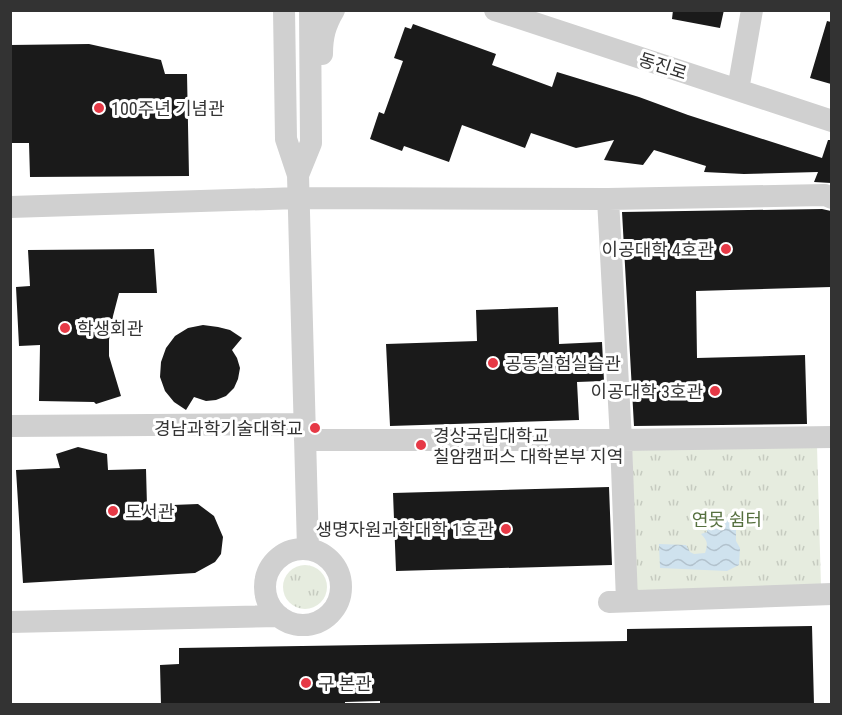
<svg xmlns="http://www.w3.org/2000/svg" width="842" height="715" font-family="'Roboto Condensed','Noto Sans KR',sans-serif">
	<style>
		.grass { fill: url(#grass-tufts) }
		.water { fill: url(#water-waves) }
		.building { fill: #1a1a1a }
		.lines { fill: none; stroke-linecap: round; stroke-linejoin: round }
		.minor { stroke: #d0d0d0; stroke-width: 22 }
		.poi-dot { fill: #e63946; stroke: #fff; stroke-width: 2 }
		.labels { text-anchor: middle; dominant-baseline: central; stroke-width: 6; stroke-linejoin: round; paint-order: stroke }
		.street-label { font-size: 18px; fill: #333; stroke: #fff }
		.poi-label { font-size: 18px; fill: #333; stroke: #fff; text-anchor: start }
		.park-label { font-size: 18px; fill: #56703f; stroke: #fff }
	</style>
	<defs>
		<pattern id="grass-tufts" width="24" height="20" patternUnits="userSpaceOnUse" patternTransform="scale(1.5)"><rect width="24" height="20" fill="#e6ecdf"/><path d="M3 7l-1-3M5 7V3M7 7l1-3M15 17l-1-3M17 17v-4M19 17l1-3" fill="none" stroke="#c6cbc0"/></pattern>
		<pattern id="water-waves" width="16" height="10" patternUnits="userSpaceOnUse" patternTransform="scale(1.5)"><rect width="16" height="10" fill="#cfe2ee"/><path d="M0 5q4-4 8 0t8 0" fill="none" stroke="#b2c2cd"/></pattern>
	</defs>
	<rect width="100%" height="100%" fill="#fff"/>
	<path class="grass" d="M817,446L821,587L636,592L632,450Z
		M283 587a22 22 0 1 1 44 0a22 22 0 1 1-44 0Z"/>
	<path class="water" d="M706,517L736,518V541L740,548L739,565L727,571L660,568L659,544L686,545L690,552L694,554L705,553C708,544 708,541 701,534L707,532Z"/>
	<path class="building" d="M673,10H724L720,28L672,19Z
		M827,21L831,22V84L810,78Z
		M413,24L496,54L492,65L552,87L557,72L639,97L688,115L822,158L828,140H831V183L814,182L818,172L744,174L704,172L706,166L654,150L643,165L604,160L614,140L576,148L531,133L525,148L462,125L449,162L404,146L402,151L370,139L379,112L384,114L403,61L394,58L405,27L411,29Z
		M89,44L161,60L165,74H187L189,176L30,177L29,143H10V45Z
		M822,209L831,211V287L696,291L697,358L805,355L807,424L634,426L622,212Z
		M154,249L157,293H119L113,316L109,340V356L121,396L96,404L94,402L39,401L40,345L19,346L16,287L30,286L28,250Z
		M558,307L559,344L602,342L604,381L577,382L579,420L390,426L386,344L477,341L476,310Z
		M203,325L218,327L230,330L242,338L232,350L237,358L240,368L238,379L234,388L226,396L216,400L206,401L194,397L186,410L174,402L165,391L160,377L161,362L166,348L175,336L188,328Z
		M78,447L107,454L108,470L146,469L147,506L198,504L214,516L223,537L221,554L215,562L195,573L23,583L16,470L60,468L56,454Z
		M609,487L612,565L396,571L393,493Z
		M812,626L814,705H380V701L345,702V705H161L160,665L179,664V648L627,641V629Z"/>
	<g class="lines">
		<path class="minor" d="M284,10L286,139L298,175L308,549
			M495,10L832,121
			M322,54C322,37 325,25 334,10
			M738,90L752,10
			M298,175L311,143L310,10
			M608,199L621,440L627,601
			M10,207L299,198L608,199L825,195L832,198
			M10,426L305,424
			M305,440H621L832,437
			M265 587a38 38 0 1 1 76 0a38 38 0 1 1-76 0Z
			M609,602L832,594
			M10,622L279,616"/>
	</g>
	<g class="poi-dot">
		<circle cx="99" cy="108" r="6"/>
		<circle cx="726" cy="249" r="6"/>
		<circle cx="65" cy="328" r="6"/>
		<circle cx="493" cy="363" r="6"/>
		<circle cx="715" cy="391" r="6"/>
		<circle cx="315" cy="428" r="6"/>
		<circle cx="421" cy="445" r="6"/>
		<circle cx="113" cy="511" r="6"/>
		<circle cx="506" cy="529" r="6"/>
		<circle cx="306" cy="683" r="6"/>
	</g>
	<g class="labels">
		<g class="street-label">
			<text transform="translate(663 66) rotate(18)">동진로</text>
		</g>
		<g class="poi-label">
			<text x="111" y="108">100주년 기념관</text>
			<text x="714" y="249" text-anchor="end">이공대학 4호관</text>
			<text x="77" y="328">학생회관</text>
			<text x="505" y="363">공동실험실습관</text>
			<text x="703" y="391" text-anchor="end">이공대학 3호관</text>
			<text x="303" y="428" text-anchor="end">경남과학기술대학교</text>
			<text x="433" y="435">경상국립대학교<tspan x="433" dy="21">칠암캠퍼스 대학본부 지역</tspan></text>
			<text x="125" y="511">도서관</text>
			<text x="494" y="529" text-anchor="end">생명자원과학대학 1호관</text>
			<text x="318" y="683">구 본관</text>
		</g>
		<g class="park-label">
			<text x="727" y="519">연못 쉼터</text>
		</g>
	</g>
	<rect width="842" height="715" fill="none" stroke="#333333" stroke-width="24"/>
</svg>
